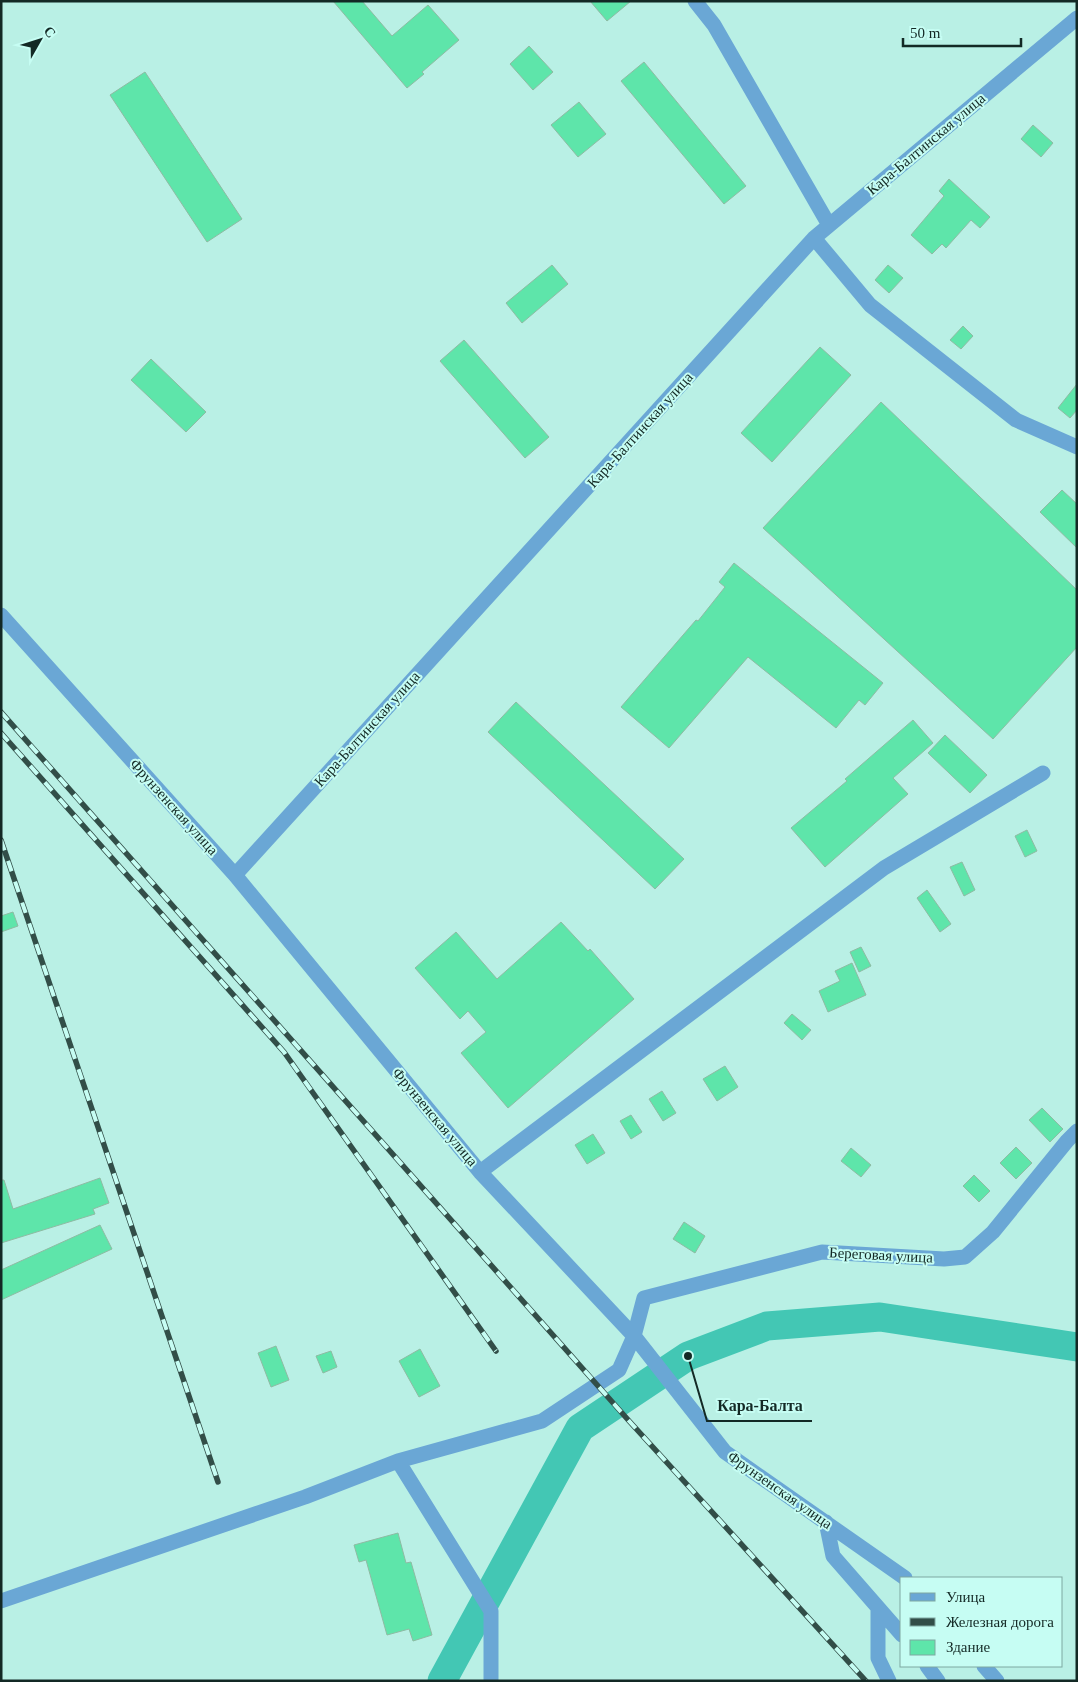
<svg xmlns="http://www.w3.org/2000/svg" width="1078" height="1682" font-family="Georgia,serif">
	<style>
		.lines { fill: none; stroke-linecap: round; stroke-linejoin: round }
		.river { stroke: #43c7b4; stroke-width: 29 }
		.building { fill: #5ee5aa; stroke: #8ebba3 }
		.minor { stroke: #6aa7d5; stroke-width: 15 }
		.rail-casing { stroke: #324e48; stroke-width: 5.5 }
		.rail { stroke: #c6fdf3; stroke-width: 4; stroke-dasharray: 11; stroke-linecap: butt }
		.labels { text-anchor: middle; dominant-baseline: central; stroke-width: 4; stroke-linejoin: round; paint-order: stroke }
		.street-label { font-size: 15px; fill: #132925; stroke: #c6fdf3 }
		.leader { fill: none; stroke: #132925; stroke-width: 2 }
		.callout-dot { fill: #132925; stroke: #c6fdf3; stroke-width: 2 }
		.callout-label { font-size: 16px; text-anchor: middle; font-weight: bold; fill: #132925; stroke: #c6fdf3; stroke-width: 4; stroke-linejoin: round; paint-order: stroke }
	</style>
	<rect width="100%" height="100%" fill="#b9f0e5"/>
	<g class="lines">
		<path class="river" d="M442,1681L580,1428L688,1356L767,1326L880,1317L1077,1347"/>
	</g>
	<path class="building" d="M333,1H362L392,36L428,5L459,40L422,72L424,74L407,88Z
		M590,1H631L607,21Z
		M529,46L553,72L533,90L510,64Z
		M644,62L746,186L724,204L621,81Z
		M145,72L242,219L207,242L110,95Z
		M579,102L606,134L578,157L551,125Z
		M1033,125L1053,143L1041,157L1021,139Z
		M949,179L990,217L980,228L971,220L946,248L942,244L932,254L911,235L944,196L939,191Z
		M552,265L568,284L522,323L506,303Z
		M888,265L903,278L889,293L875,280Z
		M963,326L973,336L961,349L950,340Z
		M464,340L549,437L525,458L440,361Z
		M820,347L851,375L772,462L741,433Z
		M151,359L206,412L186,432L131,380Z
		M1077,384V410L1070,418L1058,408Z
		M881,402L1077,590V647L993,739L763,528Z
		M1062,490L1077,504V548L1040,512Z
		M734,563L883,683L865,705L859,700L836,728L748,657L669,748L621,707L696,620L698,621L725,587L719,582Z
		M516,702L684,859L655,889L488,732Z
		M913,720L933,743L893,778L908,794L825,867L791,828L847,781L845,779Z
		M945,735L987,775L970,793L928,753Z
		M1027,830L1037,851L1025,857L1015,836Z
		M962,862L975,890L964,896L950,867Z
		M927,890L951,924L940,932L917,898Z
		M13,912L18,926L1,932V916Z
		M561,922L588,951L590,949L634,999L508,1108L461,1053L486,1032L468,1011L460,1019L415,968L456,932L497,979Z
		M861,947L871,966L859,972L850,952Z
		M852,963L866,995L828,1012L819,991L840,981L835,971Z
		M792,1014L811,1030L802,1040L784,1023Z
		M725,1066L738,1087L717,1101L703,1079Z
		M662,1091L676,1113L663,1121L649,1099Z
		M1042,1108L1063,1129L1050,1142L1029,1120Z
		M631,1115L642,1132L631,1139L620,1121Z
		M593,1134L605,1153L587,1164L575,1145Z
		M1016,1147L1032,1163L1016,1179L1000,1163Z
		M851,1148L871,1165L861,1177L841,1161Z
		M974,1175L990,1191L979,1202L963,1186Z
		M100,1178L109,1203L93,1209L95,1214L1,1243V1180H4L13,1209Z
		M684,1222L705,1236L695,1253L673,1239Z
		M100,1225L112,1249L1,1300V1270Z
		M276,1346L289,1380L271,1387L258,1353Z
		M420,1349L440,1386L419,1397L399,1361Z
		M331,1351L337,1367L323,1373L316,1356Z
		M398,1533L406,1563L411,1562L432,1635L413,1641L409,1629L387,1635L366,1560L359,1562L354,1545Z"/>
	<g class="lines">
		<path class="minor" d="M695,1L714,25L829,225
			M814,238L870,305L1016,420L1077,447
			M1,615L235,875L480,1172L634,1336L725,1452L905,1578
			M235,875L814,238L1077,18
			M480,1172L884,868L1043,773
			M398,1461L491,1611V1681
			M826,1522L833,1556L902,1635
			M1,1601L305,1497L398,1461L542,1421L619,1370L634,1336L644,1298L822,1252L944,1259L965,1257L993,1232L1067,1141L1077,1131
			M878,1610V1658L889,1681
			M927,1666L938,1681
			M984,1666L997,1681"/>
		<defs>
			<path id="rail" d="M1,712L630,1422L866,1681
				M1,733L284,1052L496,1351
				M1,840L218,1482"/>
		</defs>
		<use href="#rail" class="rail-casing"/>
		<use href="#rail" class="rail"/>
	</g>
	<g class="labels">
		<g class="street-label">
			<text transform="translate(926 144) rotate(-40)">Кара-Балтинская улица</text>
			<text transform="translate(640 430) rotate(-48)">Кара-Балтинская улица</text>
			<text transform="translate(367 729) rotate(-48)">Кара-Балтинская улица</text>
			<text transform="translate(174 807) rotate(48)">Фрунзенская улица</text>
			<text transform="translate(435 1117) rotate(50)">Фрунзенская улица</text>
			<text transform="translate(881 1255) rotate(3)">Береговая улица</text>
			<text transform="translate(780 1490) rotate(35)">Фрунзенская улица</text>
		</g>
	</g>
	<path class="leader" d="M688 1356L707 1421H812"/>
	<circle class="callout-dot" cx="688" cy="1356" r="5"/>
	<g class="callout-label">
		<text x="760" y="1411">Кара-Балта</text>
	</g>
	<rect width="1078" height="1682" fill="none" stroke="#132925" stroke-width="5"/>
	<rect x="900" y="1577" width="162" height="90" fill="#c6fdf3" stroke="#7ea8a1"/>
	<rect x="910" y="1593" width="25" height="8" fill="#6aa7d5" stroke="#7ea8a1"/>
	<text x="946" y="1602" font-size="15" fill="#132925">Улица</text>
	<rect x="910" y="1618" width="25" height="8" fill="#324e48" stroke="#7ea8a1"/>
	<text x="946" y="1627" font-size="15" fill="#132925">Железная дорога</text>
	<rect x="910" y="1640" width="25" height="15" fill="#5ee5aa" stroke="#7ea8a1"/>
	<text x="946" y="1652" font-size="15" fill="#132925">Здание</text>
	<g transform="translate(40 40) rotate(51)" stroke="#c6fdf3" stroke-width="4" paint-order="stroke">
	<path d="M0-4L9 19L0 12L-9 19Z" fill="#132925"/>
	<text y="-8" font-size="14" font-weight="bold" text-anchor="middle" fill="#132925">С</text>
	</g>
	<path d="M903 38v8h118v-8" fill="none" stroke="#132925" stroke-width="2.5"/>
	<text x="910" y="38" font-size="15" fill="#132925" stroke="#c6fdf3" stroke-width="4" paint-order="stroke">50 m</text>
</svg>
